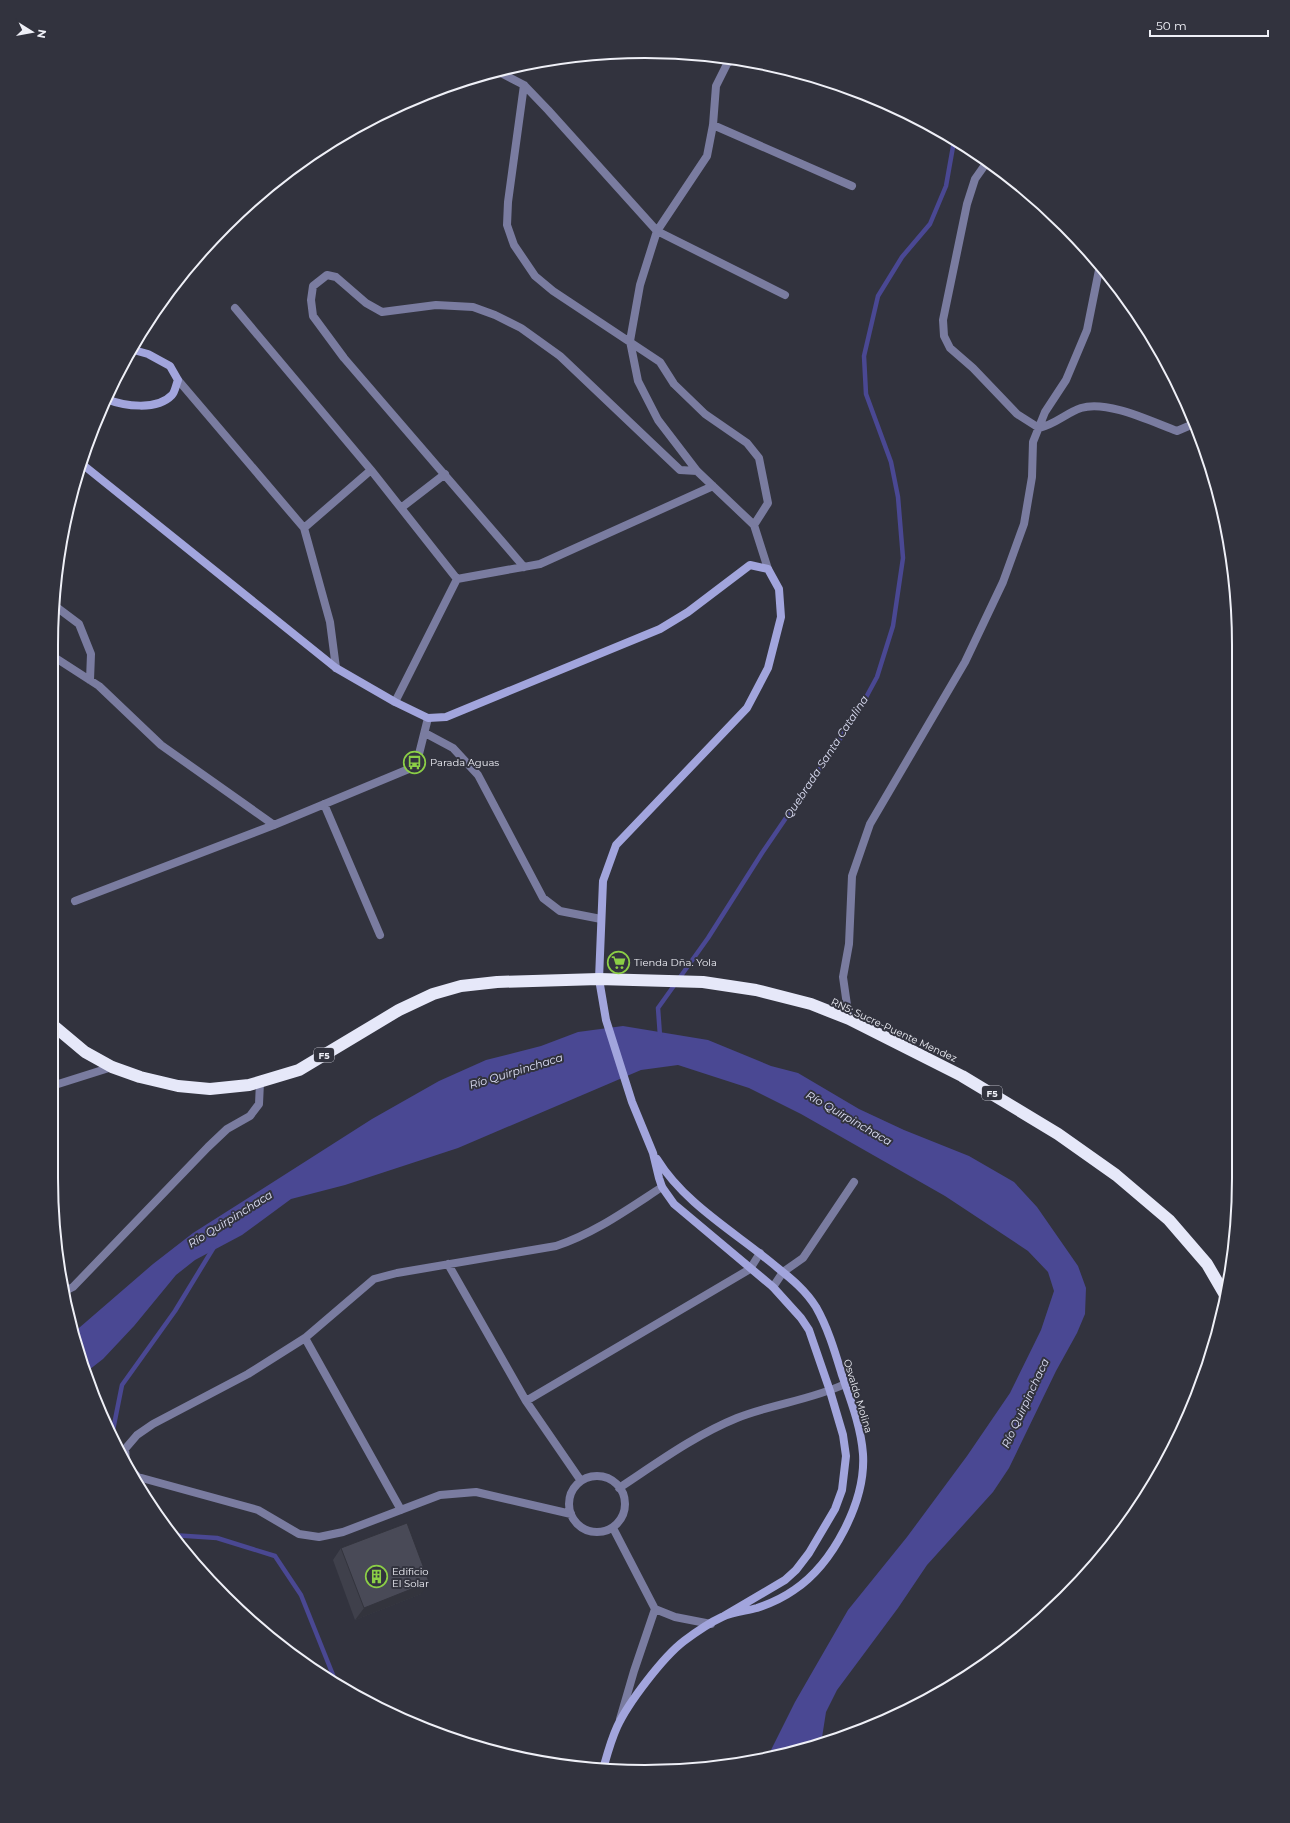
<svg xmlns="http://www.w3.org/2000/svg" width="1290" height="1823" font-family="Montserrat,sans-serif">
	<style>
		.water { fill: #4a4893 }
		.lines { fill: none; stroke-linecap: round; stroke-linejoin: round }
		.stream { stroke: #4a4893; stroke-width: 4.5 }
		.street { stroke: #7a7ca0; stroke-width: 8 }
		.secondary { stroke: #a2a5dd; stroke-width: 8 }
		.highway { stroke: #e6e8f9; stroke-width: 12 }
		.wall { fill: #3f404b }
		.shaded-wall { fill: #33343d }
		.building { fill: #494a57; stroke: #33343d }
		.labels { text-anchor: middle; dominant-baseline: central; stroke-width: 4; stroke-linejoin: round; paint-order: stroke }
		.shield { fill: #32333e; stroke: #b6b7c0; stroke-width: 1 }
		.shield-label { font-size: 9px; font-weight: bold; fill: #eff0f7 }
		.poi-label { font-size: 10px; fill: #eff0f7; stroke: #32333e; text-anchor: start }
		.street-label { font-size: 10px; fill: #eff0f7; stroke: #32333e }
		.water-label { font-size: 11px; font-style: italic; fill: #dfe1f7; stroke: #32333e }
		.rim { fill: none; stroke: #eff0f7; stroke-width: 2 }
	</style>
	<rect width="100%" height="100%" fill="#32333e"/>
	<path class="water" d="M623,1026L708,1040L771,1066L798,1073L859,1109L904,1130L969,1156L1014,1182L1037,1207L1078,1266L1086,1288L1085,1314L1077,1333L1056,1371L1009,1468L993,1492L927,1565L898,1608L837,1690L826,1712L821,1744L771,1756V1750L795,1702L848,1610L907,1537L967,1456L1010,1393L1041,1330L1054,1291L1048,1272L1028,1251L945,1196L801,1114L749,1088L678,1065L641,1070L458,1148L345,1185L291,1199L242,1235L195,1260L176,1275L134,1326L103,1359L85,1373L72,1334L153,1264L193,1233L372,1119L439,1081L486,1060L541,1046L578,1032Z"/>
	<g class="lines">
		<path class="stream" d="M660,1036L658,1008L708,938L762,853L857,714L877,677L893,626L903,558L898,497L891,462L866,394L864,356L878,296L902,257L930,224L946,186L954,141
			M112,1435L122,1385L175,1311L214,1247
			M172,1535L217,1538L275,1556L301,1595L337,1685"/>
		<path class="street" d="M732,60L727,64L716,86L713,125L707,156L657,231L640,285L630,341L638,381L658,420L697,471L754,525L768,569
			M499,72L524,85L548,110L657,231L785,295
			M524,85L508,202L507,225L514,245L535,276L553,291L660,362L674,384L705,414L747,443L759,458L768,503L754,525
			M713,125L852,186
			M987,162L975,179L967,204L943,320L944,336L950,348L973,368L1017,414L1039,428C1056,424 1066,413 1081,408C1108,400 1152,422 1177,431L1191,425L1193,419
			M235,308L371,470L457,579L395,702
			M178,380L304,528L330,622L336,668
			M401,508L445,474
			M304,528L371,470
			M524,567L344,358L313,316L311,300L313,286L327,275L336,277L366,303L382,312L436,305L473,307L495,315L521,328L560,356L680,470L697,471
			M457,579L540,564L713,486
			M55,606L79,624L91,654L90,680
			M51,655L99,686L161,745L274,825
			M425,733L453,748L478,775L543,898L560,911L601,919
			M324,804L380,935
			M75,901L274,825L416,766L428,718
			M849,1019L843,977L849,944L852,876L870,824L965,662L1003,582L1024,524L1032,477L1033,442L1045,412L1066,380L1087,330L1100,265
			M55,1085L112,1067
			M448,1264L526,1401L581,1481
			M773,1287L783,1272L803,1258L854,1182
			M63,1292L73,1287L208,1147L227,1129L250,1116L259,1104L260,1082
			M305,1338L401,1510
			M526,1401L750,1269L760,1253
			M126,1461L125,1449L137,1435L153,1424L248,1374L305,1338L374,1279L397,1273L556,1246C595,1233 628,1209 662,1187
			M131,1470L138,1477L258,1510L299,1534L319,1537L343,1532L440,1495L476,1492L571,1514
			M569 1504a28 28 0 1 1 56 0a28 28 0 1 1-56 0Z
			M619,1488C657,1463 695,1435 737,1418C772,1404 811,1400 845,1384
			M613,1528L655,1609L675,1617L711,1624
			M620,1719L634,1671L655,1609"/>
		<path class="secondary" d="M106,399C124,406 157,411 172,395C175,392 176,385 178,380L170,366L148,354L130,349
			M82,464L336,668L395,702L428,718L446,717L660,629L688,612L750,565L768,569L779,589L781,617L768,668L747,708L616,845L603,881L599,979L606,1020L632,1102L653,1153L659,1178L662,1187L674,1204L773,1287L801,1318L809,1330L830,1391L843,1435L846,1456L842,1490L835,1509L809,1553L796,1570L785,1580L724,1616
			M603,1769C607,1755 611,1740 617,1727C628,1703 663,1657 684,1641C696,1632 709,1623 722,1617C733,1612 746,1611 757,1608C769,1604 784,1597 794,1590C833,1564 866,1501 863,1454C861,1427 851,1401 842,1375C835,1352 828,1328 816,1307C805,1289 789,1277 773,1264C733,1231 684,1203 657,1159"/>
		<path class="highway" d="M54,1026L85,1052L112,1067L140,1077L178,1086L210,1089L249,1085L299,1070L399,1010L433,994L461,986L497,982L599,979L703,982L756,990L811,1004L849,1019L962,1076L1058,1134L1116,1175L1169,1220L1207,1264L1225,1295"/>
	</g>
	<path class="wall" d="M341,1548L421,1594L355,1620L333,1560Z"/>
	<path class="shaded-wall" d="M429,1582L421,1594L355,1620L364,1608Z"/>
	<path class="building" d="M407,1523L429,1582L364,1608L341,1548Z"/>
	<defs>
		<symbol id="bus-ring" viewBox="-11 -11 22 22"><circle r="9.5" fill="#32333e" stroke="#8bce46" stroke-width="1.5"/><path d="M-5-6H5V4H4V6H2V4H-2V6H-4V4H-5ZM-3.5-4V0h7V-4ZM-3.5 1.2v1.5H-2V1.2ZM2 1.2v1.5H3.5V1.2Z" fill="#8bce46"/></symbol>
		<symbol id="supermarket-ring" viewBox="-11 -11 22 22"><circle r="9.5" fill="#32333e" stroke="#8bce46" stroke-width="1.5"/><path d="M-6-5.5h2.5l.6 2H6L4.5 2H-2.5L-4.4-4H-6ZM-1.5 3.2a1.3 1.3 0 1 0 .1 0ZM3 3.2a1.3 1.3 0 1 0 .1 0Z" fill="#8bce46"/></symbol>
		<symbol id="building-ring" viewBox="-11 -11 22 22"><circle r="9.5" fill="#32333e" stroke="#8bce46" stroke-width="1.5"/><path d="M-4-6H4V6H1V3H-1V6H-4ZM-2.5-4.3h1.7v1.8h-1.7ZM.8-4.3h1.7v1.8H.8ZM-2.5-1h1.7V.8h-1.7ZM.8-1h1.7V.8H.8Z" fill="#8bce46"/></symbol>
	</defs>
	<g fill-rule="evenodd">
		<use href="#bus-ring" x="402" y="750" width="25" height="25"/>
		<use href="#supermarket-ring" x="606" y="950" width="25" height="25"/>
		<use href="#building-ring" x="364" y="1564" width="25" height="25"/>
	</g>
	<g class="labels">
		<g class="shield">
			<rect x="314" y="1048" width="20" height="14" rx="3"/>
			<rect x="982" y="1086" width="20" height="14" rx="3"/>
		</g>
		<g class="shield-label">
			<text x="324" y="1055">F5</text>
			<text x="992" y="1093">F5</text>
		</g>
		<g class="poi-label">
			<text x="430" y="762">Parada Aguas</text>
			<text x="634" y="962">Tienda Dña. Yola</text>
			<text x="392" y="1571">Edificio<tspan x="392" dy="12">El Solar</tspan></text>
		</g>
		<g class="street-label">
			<text transform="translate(894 1030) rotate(25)">RN5: Sucre-Puente Mendez</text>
			<text transform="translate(858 1396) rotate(73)">Osvaldo Molina</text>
		</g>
		<g class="water-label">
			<text transform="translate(826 757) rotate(-57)">Quebrada Santa Catalina</text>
			<text transform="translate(516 1071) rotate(-17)">Río Quirpinchaca</text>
			<text transform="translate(849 1118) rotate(30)">Río Quirpinchaca</text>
			<text transform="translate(230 1219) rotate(-32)">Río Quirpinchaca</text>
			<text transform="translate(1025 1403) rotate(-65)">Río Quirpinchaca</text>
		</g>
	</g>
	<path d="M0 0H1290V1823H0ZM645 58H645A587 587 0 0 1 1232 645V1178A587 587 0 0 1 645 1765H645A587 587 0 0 1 58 1178V645A587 587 0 0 1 645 58Z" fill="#32333e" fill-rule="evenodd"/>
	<path class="rim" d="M645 58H645A587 587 0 0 1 1232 645V1178A587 587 0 0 1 645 1765H645A587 587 0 0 1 58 1178V645A587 587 0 0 1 645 58Z"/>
	<g transform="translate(32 32) rotate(101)" stroke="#32333e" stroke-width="3" paint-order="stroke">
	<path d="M0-3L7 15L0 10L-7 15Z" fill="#eff0f7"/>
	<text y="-6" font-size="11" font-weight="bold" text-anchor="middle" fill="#eff0f7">N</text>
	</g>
	<path d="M1150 30v6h118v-6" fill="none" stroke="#eff0f7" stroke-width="2"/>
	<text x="1156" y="30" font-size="12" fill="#eff0f7" stroke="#32333e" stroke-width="3" paint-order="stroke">50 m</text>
</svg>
